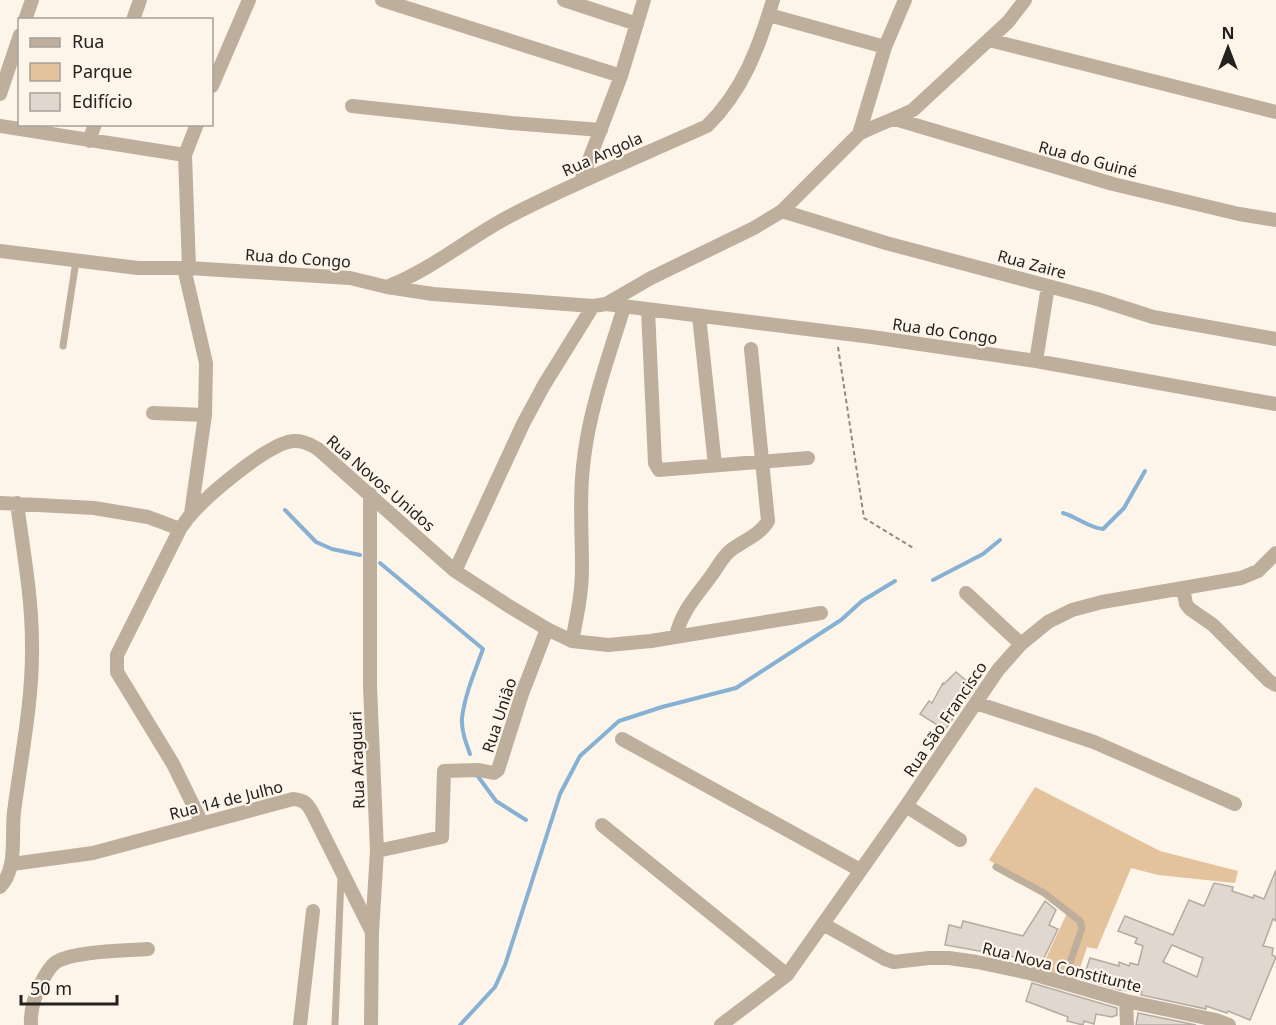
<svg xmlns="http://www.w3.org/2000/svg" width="1276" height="1025" font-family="'Noto Sans',sans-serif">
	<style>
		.green { fill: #e3c29c }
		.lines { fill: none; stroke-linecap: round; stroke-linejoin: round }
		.stream { stroke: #86b1d3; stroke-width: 4 }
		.building { fill: #e0d8ce; stroke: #b3aba2; stroke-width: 1.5; fill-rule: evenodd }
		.path { stroke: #918b85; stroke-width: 2; stroke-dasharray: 4.5 3; stroke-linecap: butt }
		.lane { stroke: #beaf9d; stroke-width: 7 }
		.street { stroke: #beaf9d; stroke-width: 14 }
		.labels { text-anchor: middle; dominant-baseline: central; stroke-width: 4.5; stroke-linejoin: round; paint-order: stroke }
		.street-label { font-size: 16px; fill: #24211e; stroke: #fdf4ea }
	</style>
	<rect width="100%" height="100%" fill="#fdf4ea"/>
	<path class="green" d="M1035,787L1160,851L1238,871L1235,883L1158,875L1131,868L1097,949L1087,947L1076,980L1041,969L1068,911L989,860Z"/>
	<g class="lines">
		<path class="stream" d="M285,510L316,542L332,549L360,555
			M1063,513C1077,517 1091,529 1103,529L1124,508L1145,471
			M380,563L483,649C475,671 465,694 462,718C461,730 466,743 470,754
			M933,580L983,554L1000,540
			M477,775L496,801L526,820
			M460,1025L495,987L505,965L560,794L580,756L619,721L662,707L736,688L841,620L862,601L895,581"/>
	</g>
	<path class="building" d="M956,672L975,688L945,730L920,714L929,701L932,703L943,683L944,684Z
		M1276,870V921L1273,919L1263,946L1273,948L1272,955L1276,957L1250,1020L1228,1011L1227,1013L1206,1006V1009L1141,995L1142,992L1120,990L1083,979L1090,958L1119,966V962L1129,966L1130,963L1138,965L1143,946L1135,943L1137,938L1118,931L1125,916L1173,935L1189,900L1204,906L1214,883L1233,887L1232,891L1253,898L1254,895L1264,899ZM1172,945L1203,958L1197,977L1163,962Z
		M1045,901L1056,910L1049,925L1058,929L1041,964L1017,957L997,955V957L984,954L985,952L945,945L949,925L961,928L963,921L1023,936Z
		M1032,983L1117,1008V1015L1112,1017L1096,1014L1094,1024L1084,1021L1083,1025L1067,1021L1068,1017L1026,1001Z
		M1138,1013L1196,1025H1136Z"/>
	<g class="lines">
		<path class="path" d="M838,347L864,518L915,549"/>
		<path class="lane" d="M63,346L76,261
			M996,867L1044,893L1080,921L1082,928L1063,983
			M335,1025L341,878"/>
		<path class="street" d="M382,0L621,76
			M564,0L637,24
			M769,15L885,47
			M25,20L32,0
			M133,20L140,0
			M989,40L1276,112
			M212,86L249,0
			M0,94L20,35
			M352,106L511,123L601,130
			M895,119L1113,184L1239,214L1276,220
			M0,126L185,155
			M859,134L885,47L905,0
			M89,141L95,124
			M581,181L621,76L644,0
			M782,211L886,243L1097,299L1153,317L1276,339
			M0,251L138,268H189L350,278L387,287L433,294L593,306
			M184,268L206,363L205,415L191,514
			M189,268L185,155L197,124
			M389,286C432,269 467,239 508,217C573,183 641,156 707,126C743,91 759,47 773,0
			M606,304L651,278L754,228L782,211L859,134C876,125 895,119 913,110L1008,22L1025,0
			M648,310L655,463L659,470L808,458
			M699,316L715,465
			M1036,361L1048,286
			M153,413L205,415
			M370,494V686L377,851L372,932L371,1025
			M0,503L94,508L148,517L180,529
			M455,571L523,424L544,385L593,306L606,304L872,337L1036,361L1276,404
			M1183,588L1186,604L1190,609L1213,625L1269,681L1276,685
			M966,593L1021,644
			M676,636C682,610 696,597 711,576C718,567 722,557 731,550C743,541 761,534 768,521L751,349
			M572,641C577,616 582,593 582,568C582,531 579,495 584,458C590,407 609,356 624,307
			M976,703L1094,742L1235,804
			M622,739L860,870
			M906,806L960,840
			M202,823L173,764L117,672V655L180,529L188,518C205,497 262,449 288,442C299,439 308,443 318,449L455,571L507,605L547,629L572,641L608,645L651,641L821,613
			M602,825L787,975
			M377,851L442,837L444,771L479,770L494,773L498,770L522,694L547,629
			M12,864L93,853L293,799C304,800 307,803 312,812L371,930
			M0,887C18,868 11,837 14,812C21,757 33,700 32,644C32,597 23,550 17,503
			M823,924L885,959L894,962L929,958H949L977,962L1029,973L1126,1001L1216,1020L1229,1025
			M1126,1001L1127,1025
			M31,1025C30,1010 34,998 40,985C44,977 49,967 56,962C75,951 124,951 148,949
			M300,1025L313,911
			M721,1025L787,975L906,806L998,670L1021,644L1048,622L1072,610L1102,602L1241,578L1258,571L1276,553"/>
	</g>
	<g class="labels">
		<g class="street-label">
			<text transform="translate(602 154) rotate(-24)">Rua Angola</text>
			<text transform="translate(1088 159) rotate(15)">Rua do Guiné</text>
			<text transform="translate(298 258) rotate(4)">Rua do Congo</text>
			<text transform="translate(1032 264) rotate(15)">Rua Zaire</text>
			<text transform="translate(945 331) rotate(8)">Rua do Congo</text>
			<text transform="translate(381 483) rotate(41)">Rua Novos Unidos</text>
			<text transform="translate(499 715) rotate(-72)">Rua Uniâo</text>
			<text transform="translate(945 719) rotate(-56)">Rua São Francisco</text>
			<text transform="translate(357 760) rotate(-92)">Rua Araguari</text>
			<text transform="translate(226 800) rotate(-14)">Rua 14 de Julho</text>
			<text transform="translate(1062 967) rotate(14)">Rua Nova Constitunte</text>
		</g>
	</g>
	<rect x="18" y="18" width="195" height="108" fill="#fdf4ea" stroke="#a6a098" stroke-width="1.5"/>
	<rect x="30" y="38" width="30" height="9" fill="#beaf9d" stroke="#a6a098" stroke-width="1.5"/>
	<text x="72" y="48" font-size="18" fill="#24211e">Rua</text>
	<rect x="30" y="63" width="30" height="18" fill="#e3c29c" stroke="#a6a098" stroke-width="1.5"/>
	<text x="72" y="78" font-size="18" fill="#24211e">Parque</text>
	<rect x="30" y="93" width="30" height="18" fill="#e0d8ce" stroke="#a6a098" stroke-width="1.5"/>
	<text x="72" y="108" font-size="18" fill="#24211e">Edifício</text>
	<g transform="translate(1228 48)" stroke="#fdf4ea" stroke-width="4.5" paint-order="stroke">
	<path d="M0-4.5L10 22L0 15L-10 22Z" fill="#24211e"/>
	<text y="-9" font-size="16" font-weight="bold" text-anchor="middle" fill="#24211e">N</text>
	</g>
	<path d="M21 995v9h96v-9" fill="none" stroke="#24211e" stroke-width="3"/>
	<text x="30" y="995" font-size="18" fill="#24211e" stroke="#fdf4ea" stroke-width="4.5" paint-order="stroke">50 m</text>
</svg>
